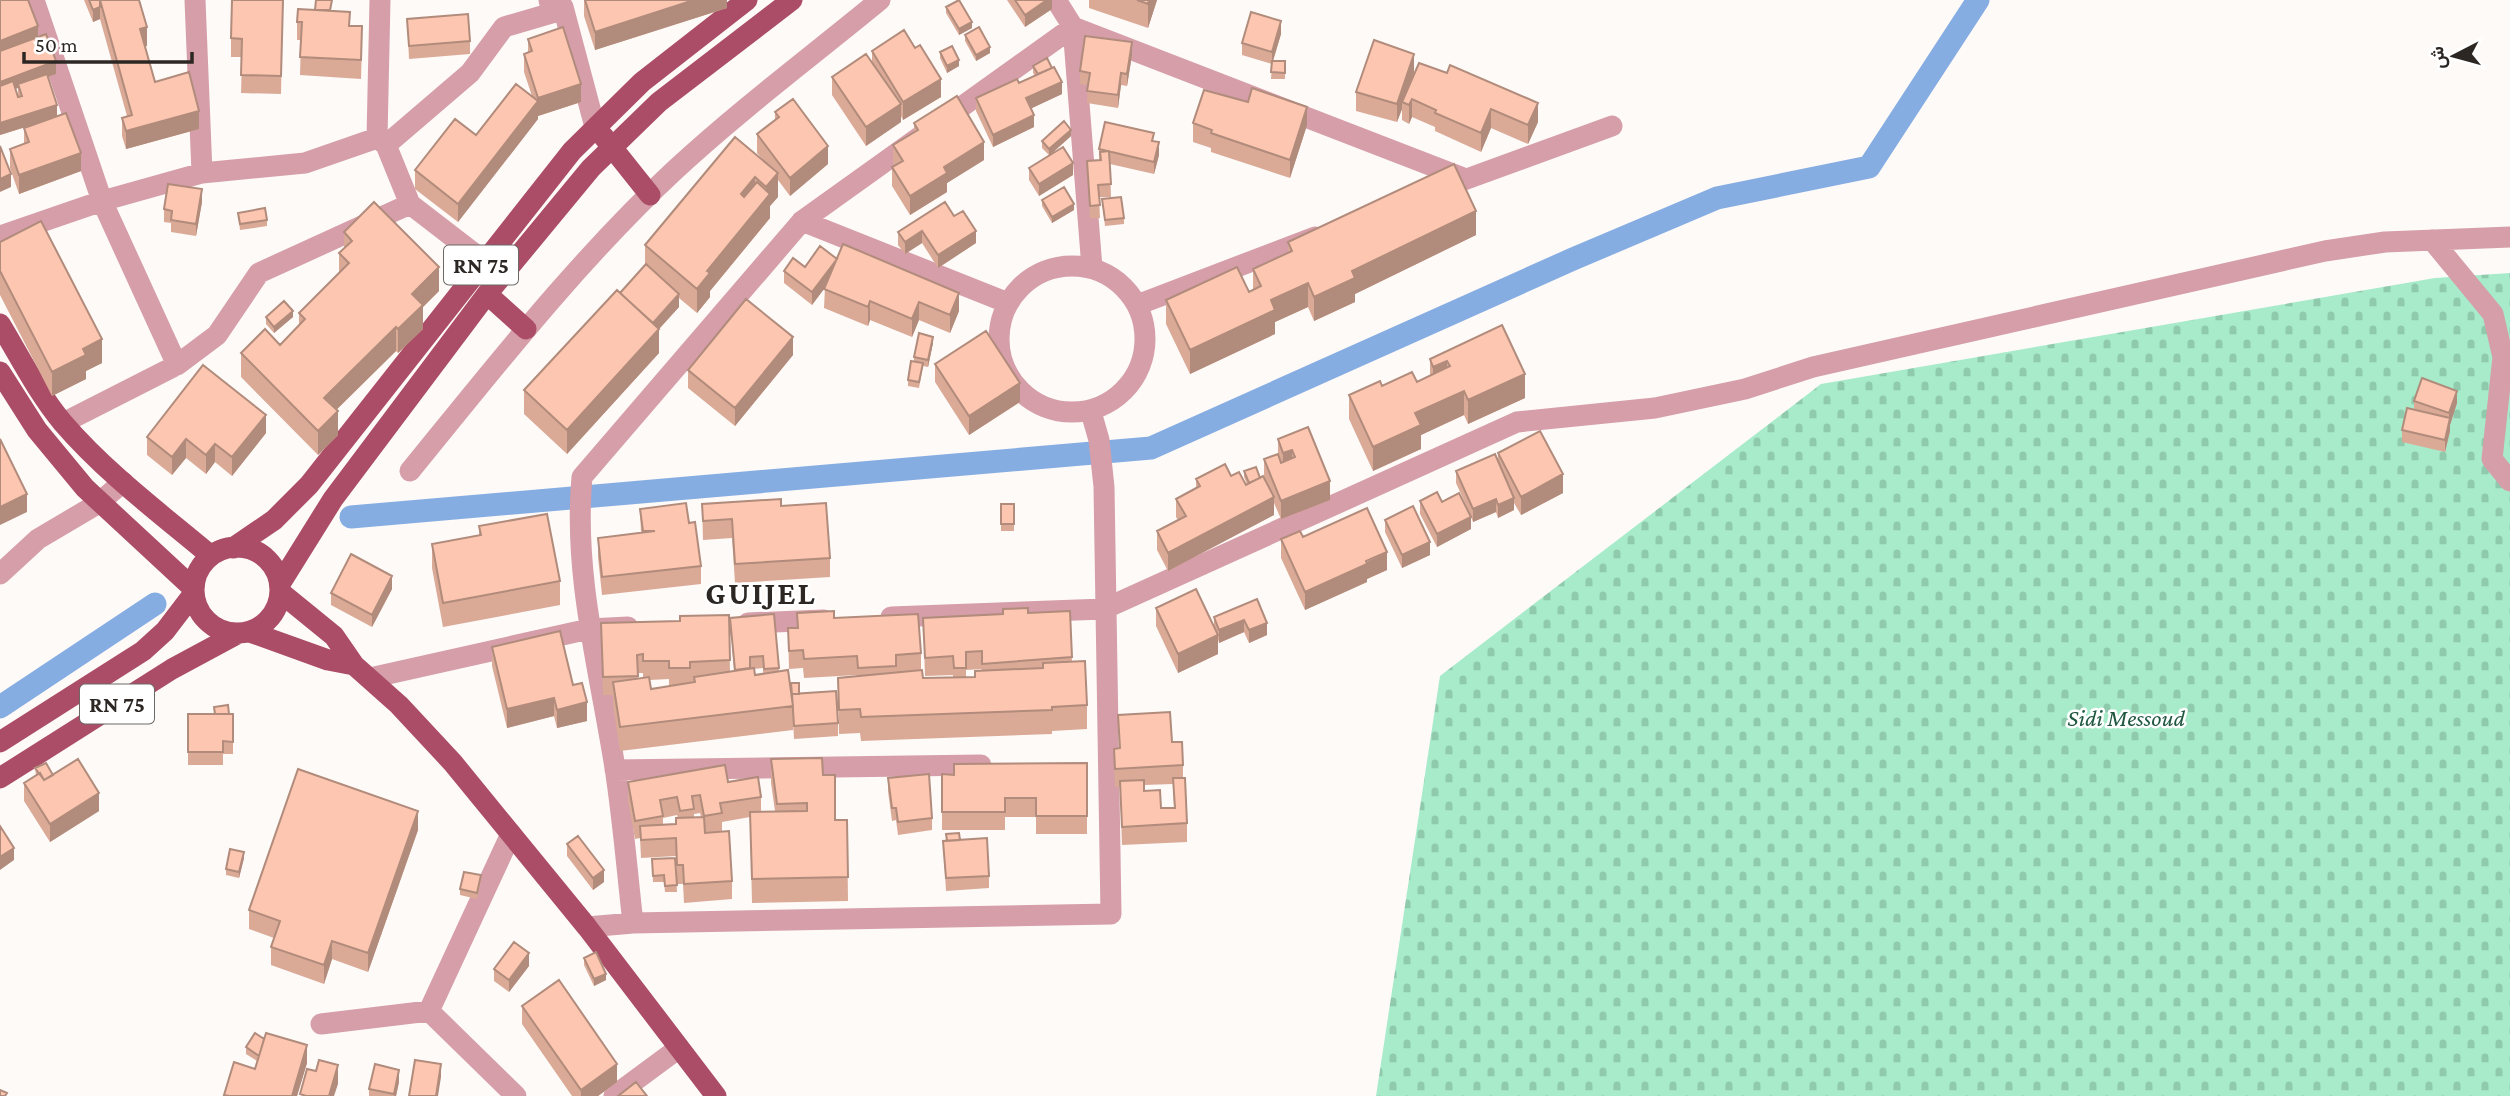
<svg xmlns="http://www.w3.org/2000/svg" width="2510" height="1096" font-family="'Crimson Pro',Vazirmatn,serif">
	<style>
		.cemetery { fill: url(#cemetery-stones) }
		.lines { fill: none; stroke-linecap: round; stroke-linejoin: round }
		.canal { stroke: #86ade2; stroke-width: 23 }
		.minor { stroke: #d59ea9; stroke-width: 21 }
		.major { stroke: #ab4d66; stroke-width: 21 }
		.wall { fill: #daaa97; fill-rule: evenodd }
		.shaded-wall { fill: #b18b7b }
		.building { fill: #fdc6b0; stroke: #b18b7b; stroke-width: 2 }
		.labels { text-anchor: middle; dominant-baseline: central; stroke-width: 5; stroke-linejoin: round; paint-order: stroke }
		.shield { fill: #fff; stroke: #6c6866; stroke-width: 2 }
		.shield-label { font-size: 23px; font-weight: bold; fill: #2d2724 }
		.park-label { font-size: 24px; font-style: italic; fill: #1f5740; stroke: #fff }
		.district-label { font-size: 32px; font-weight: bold; letter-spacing: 2px; fill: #2d2724; stroke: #fff }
	</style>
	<defs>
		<pattern id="cemetery-stones" width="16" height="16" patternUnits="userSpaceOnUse" patternTransform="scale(1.75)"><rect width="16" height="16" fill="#a7ebca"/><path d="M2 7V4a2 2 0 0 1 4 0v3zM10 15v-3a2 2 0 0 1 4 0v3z" fill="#90caad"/></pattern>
	</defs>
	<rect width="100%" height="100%" fill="#fefaf8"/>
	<path class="cemetery" d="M2510,273V1096H1376L1440,676L1821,384L2435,278Z"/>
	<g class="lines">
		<path class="canal" d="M351,517L1151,448L1573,259L1717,198L1869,167L1978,0
			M0,707L155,604"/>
		<path class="minor" d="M34,0L102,201L177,365L63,423
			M195,0L202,173
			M1056,0L1073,27L1092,268
			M563,7L595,127
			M377,138L380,0
			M1453,184L1612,126
			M410,204L484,261
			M802,221L1008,303
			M0,236L102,201L202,173L305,163L377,138L386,145L470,73L504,27L552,13L549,0
			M2432,240L2493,314L2503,357L2492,459L2510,481
			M999 339a73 73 0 1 1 146 0a73 73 0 1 1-146 0Z
			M1137,305L1315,237
			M177,365L217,335L259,273L410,204L386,145
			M410,471C494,368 578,260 676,169C741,109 812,56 880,0
			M0,574L38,539L99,503L123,482
			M891,617L1104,609L1517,422L1655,408L1745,389L1813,367L2325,251L2385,242L2510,237
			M748,623L824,620
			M370,678L589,629L628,627
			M615,770L981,765
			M511,834L429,1011L516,1096
			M633,923C627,871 623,819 615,768C600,672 573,575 582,477L802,221L1073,27L1466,179
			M587,927L633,923L1111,914L1104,487L1099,440L1091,412
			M321,1024L429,1011
			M614,1096L679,1048"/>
		<path class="major" d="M603,136L650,195
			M487,294L526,329
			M0,324C20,357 38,393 63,423C106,473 161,514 211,556
			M0,372L37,430L85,488L194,589
			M194 590a43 43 0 1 1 86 0a43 43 0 1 1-86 0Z
			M233,548L274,520L309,485L572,151L642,82L747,0
			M280,584L333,499L487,294L591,168L659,102L792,0
			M280,592L334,636L354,665L399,705L453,763L587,927L716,1096
			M250,632L328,660L354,665
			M0,742L143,651L165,631L194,593
			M0,778L172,669L237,634"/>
	</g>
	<path class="wall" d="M0,0L38,37L56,74L48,77L57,117L81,171L19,194L10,168V149L24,144V128L42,122L0,135ZM18,88V97L15,89Z
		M84,0H139L147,46H145L155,82L199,129L126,149L122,136V118L127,116L100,19L93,22Z
		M283,0L281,94L241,93L242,57H231V38Z
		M332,0L331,10L350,26L362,45L361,79L300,75L301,40H297V22L315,10Z
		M584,0H727V8L595,50L584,16Z
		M1007,0H1052V9L1025,27Z
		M1089,0H1157L1148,28L1089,8Z
		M946,7L972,28L959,35L946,13Z
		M407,19L470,41V54L409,59Z
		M1281,34L1273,61H1285V79H1271L1272,64L1242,55V43Z
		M965,35L990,53L976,61L965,41Z
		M528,39L581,102L538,116V119L458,222L415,189V170L476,135L532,96L524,72V54L528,53Z
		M872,51L941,97L903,120L901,116V122L866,146L832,95V77L872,61Z
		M940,52L959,66L947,73L940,58Z
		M1132,55L1127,86L1121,85L1118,108L1087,103L1088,85L1080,84V71Z
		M1033,66L1062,94L1031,108L1034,127L993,147L976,111V98L1019,83L1035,76L1033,73Z
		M1414,72L1538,122L1528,144L1491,128L1481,152L1435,131V127L1412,117L1409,124L1402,120V109L1397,122L1356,111V92Z
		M775,112L828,164L790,196L778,180V197L770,206V218L710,291V297L697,313L679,298V307L659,329V353L567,454L524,414V390L620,293L645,265V245L763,160L757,153V134L775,120Z
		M914,123L984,160L947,183V192L910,215L892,186V167L895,166L893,163V145L914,132Z
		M1193,123L1307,125L1290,178L1211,152V148L1193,142Z
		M1071,136L1051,154L1073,175L1039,196L1029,180V168L1049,155L1042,148V141Z
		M1154,141L1159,155L1154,174L1110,164L1111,197H1099L1100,218H1090L1087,161L1099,160V149Z
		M1102,199L1124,218V224L1105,226Z
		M1042,200L1074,210L1052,223L1042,206Z
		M202,202L196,236L171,232V223L164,222V209Z
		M238,213L267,220V226L240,230Z
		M954,216L976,243L938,268L922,243L905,254L898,245V232Z
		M344,232L439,291L423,307V329L398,353L396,351L336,410L338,435L318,455L241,377V353L280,345L299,325V313L339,273V253L344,248Z
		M1476,235L1355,294V302L1314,321L1308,307L1275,322V334L1190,374L1166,324V300L1249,292L1253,290V269L1288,253V242Z
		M0,242L102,363L86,371V379L52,396L0,295Z
		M837,259L959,311L950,333L919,320L912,337L870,320L868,326L824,308L825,287L812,305L784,283V271L805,267Z
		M266,317H293L274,333L266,324Z
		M1502,325L1525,398L1468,424L1464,415L1421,435V449L1373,471L1349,419V395L1417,382L1430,375V359Z
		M933,343L928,367L923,366L919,388L908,386V380L914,361V357Z
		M793,355L735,426L688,388V370Z
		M935,364L1020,402L969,435L935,382Z
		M2414,401L2457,403L2450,425V431L2445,452L2402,442V430L2414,410Z
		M1308,427L1330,500L1281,519L1274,503V515L1168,571L1157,550V531L1178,520L1176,517V499L1196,488V479L1231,476L1246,485L1247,484L1244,477V471L1260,478L1264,477V459L1278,454V439Z
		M266,433L232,476L215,462L206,474L186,458L172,475L147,455V437Z
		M1498,453L1563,493L1521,515L1514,503V510L1498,518L1496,512L1473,522L1471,517V529L1437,547L1420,514V501L1442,502L1469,512L1456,483V471L1498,460Z
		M702,504L781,506L830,558V577L735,583L732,538L703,540Z
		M1001,504H1014V531H1001Z
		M640,509L689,523L701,566V584L602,595L598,557V538L641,533Z
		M1385,520L1430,555L1402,568L1385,532Z
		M479,526L560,581V605L443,627L432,568V544L479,536Z
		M1303,537L1387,570L1367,579V582L1305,610L1281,558V539Z
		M392,589L372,627L331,605V593Z
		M1257,599L1267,635L1249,643L1244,632L1219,643L1218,639V654L1178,673L1156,626V608L1214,627V617Z
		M1070,611L1072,662L1087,705V729L1052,731V734L861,741L860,733L839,734L838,678L857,676V675L804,678L803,668L789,669L788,628H797V613L834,618L921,653V670L923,678L953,677V675L925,676L923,618ZM982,669L975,677H966V670Z
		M774,614L779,672L790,687L838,723V736L794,739L793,722V730L620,751L613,706V695H603L601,623L680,621L729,615L730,672L734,671L730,618ZM763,668V674L755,675L754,669ZM638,673H643V678L638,679ZM669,679V686L651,689L650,680Z
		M492,647L573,685L587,721L557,728L554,716L507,728L492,666Z
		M214,707L229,714H233V754H223V765H188V714H214Z
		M1118,715L1172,742L1183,765V778L1187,823V842L1122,845L1120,787H1115L1114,767V749L1119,748ZM1173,784L1174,808H1161L1144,791V785Z
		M771,759L823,775L835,820H847L848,901L752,903L750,817L722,822V831L732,881V899L684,903L683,884H677L676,856L641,858L640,838L635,839L628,801V782H728L761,797V811H775L771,783ZM700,813L701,817H694V814ZM677,815L678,818L676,824L663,825V818Z
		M1087,763V834H1036V817H1005V830H942V774L954,775Z
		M35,768L53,775L99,811L50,842L24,801V783L36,775Z
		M888,778L932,818V830L898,835L896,820L892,821L888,791Z
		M418,830L368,972L332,959L324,984L271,965V947L274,938L249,929V910Z
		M946,834L960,840L989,876V888L946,891L943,841H946Z
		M567,844L604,882L593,890L567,856Z
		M244,858L239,878L226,875V869Z
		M675,858L677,892H665L664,882H653L652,859Z
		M481,882L477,899L460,895V889Z
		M584,958L606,980L594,986L584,965Z
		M529,966L509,992L494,981V969Z
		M522,1006L617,1082L598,1096H572L522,1024Z
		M246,1047L307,1063L297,1096H224V1095L255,1069L257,1061L246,1054Z
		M399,1082L396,1096H369V1089Z"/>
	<path class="shaded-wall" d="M694,0H727V8L595,50V32Z
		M1047,0H1052V9L1025,27V15Z
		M1149,0H1157L1148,28V4Z
		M100,7V19L93,22V10Z
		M1281,21V34L1272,64V52Z
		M972,22V28L959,35V29Z
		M38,26V44L0,59V41Z
		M147,27V46L140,48V29Z
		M1132,42V55L1127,86V74Z
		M990,47V53L976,61V55Z
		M1414,54V72L1402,102V109L1397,122V104Z
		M959,60V66L947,73V66Z
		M56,61V74L19,87L18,84V88L0,94V82Z
		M1121,73V85L1118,108V95Z
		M941,79V97L903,120V102Z
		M1062,82V94L1026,111V98Z
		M581,84V102L538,116V98Z
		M1412,99V117L1409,124V105Z
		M538,101V119L458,222V204Z
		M1538,103V122L1528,144V125Z
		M901,104V122L866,146V127Z
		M57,105V117L0,135V123Z
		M1307,107V125L1290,178V160Z
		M1491,109V128L1481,152V133Z
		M199,111V129L126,149V131Z
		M1034,115V127L993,147V135Z
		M1071,130V136L1049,156V149Z
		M984,142V160L947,183V192L910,215V196L944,167Z
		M1159,142V155L1154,174V162Z
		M828,146V164L790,196V178Z
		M81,153V171L19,194V175Z
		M1073,163V175L1039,196V184Z
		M778,173V197L770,206V218L710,291V297L697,313V289L707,271L766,199V187Z
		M11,174V187L0,192V179Z
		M755,177V201L741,218V194Z
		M202,189V202L196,236V224Z
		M1074,204V210L1052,223V217Z
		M1476,211V235L1355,294V302L1314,321V297L1352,271Z
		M922,231V243L905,254V242Z
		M976,231V243L938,268V255Z
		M837,259V272L812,305V292Z
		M439,267V291L423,307V329L398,353V329L412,294Z
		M1308,283V307L1275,322V334L1190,374V350L1271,300Z
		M959,293V311L950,333V315Z
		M679,294V307L659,329V353L567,454V430L651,326Z
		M870,301V320L868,326V307Z
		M919,302V320L912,337V319Z
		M293,311V317L274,333V327Z
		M396,327V351L324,422V398Z
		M793,337V355L735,426V408Z
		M933,337V343L928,367V360Z
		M102,339V363L86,371V379L52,396V372L83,349Z
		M1447,361V385L1433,391V367Z
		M1525,374V398L1468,424V400Z
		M1020,383V402L969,435V416Z
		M1464,391V415L1421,435V449L1373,471V447L1415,413Z
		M2457,391V403L2450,425V431L2445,452V440L2449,419V413Z
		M338,411V435L318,455V431Z
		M266,415V433L232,476V457Z
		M186,439V458L172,475V457Z
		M215,444V462L206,474V455Z
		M1292,450V468L1283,472V453Z
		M1563,474V493L1521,515V497Z
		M1330,481V500L1281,519V501Z
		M27,494V512L0,525V507Z
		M1274,497V515L1168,571V553Z
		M1514,498V510L1498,518V505Z
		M1496,499V512L1473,522V509Z
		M1471,517V529L1437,547V534Z
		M1430,542V555L1402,568V555Z
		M1387,552V570L1367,579V582L1305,610V592Z
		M392,576V589L372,627V615Z
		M1244,620V632L1219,643V630Z
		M1267,623V635L1249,643V630Z
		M1218,635V654L1178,673V654Z
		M554,698V716L507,728V709Z
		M587,702V721L557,728V710Z
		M99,793V811L50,842V824Z
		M418,811V830L368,972V953Z
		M14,848V860L0,870V857Z
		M244,852V858L239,878V872Z
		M604,870V882L593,890V878Z
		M332,941V959L324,984V965Z
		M529,953V966L509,992V980Z
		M606,974V980L594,986V979Z
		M307,1045V1063L297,1096H292Z
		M441,1064V1077L438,1096H436Z
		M617,1064V1082L598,1096H581V1090Z
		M338,1065V1084L334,1096H329Z
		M399,1070V1082L396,1096H394Z"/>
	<path class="building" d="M0,0H28L38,26L0,41Z
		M89,0H101H100V7L93,10Z
		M100,0H139L147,27L140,29L155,82L189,72L199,111L126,131L122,118L132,115Z
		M232,0H283L281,76L241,75L242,39L231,38Z
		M316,0H332L330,10H315Z
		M585,0H694L595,32Z
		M959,0L972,22L959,29L946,7Z
		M1015,0H1047L1025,15Z
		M1137,0H1149L1148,4Z
		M298,9L350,12L349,26H362L361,60L300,57L302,22H297Z
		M1251,12L1281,21L1272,52L1242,43Z
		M468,14L470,41L409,46L407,19Z
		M563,27L581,84L538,98L524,54L532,51L528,39Z
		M979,27L990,47L976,55L965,35Z
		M904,30L915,48L920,45L941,79L903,102L872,51Z
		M46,34L56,61L0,82V51Z
		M1085,36L1132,42L1127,74L1121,73L1118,95L1087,91L1090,73L1080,71Z
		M1374,40L1414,54L1397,104L1356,92Z
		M952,46L959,60L947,66L940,52Z
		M866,54L901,104L866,127L832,77Z
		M1047,58L1052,68L1038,74L1033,66Z
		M1272,61H1285V73L1271,72Z
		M1419,63L1447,73L1450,65L1538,103L1528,125L1491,109L1481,133L1435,113L1436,110L1412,99L1409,105L1402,102Z
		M1054,67L1062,82L1026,98L1034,115L993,135L976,98L1017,79L1019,83Z
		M47,74L57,105L0,123V86L13,81L18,97L22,96L18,84Z
		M516,84L538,101L458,204L415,170L455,119L476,135Z
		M1252,88L1307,107L1290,160L1211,133L1212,130L1193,123L1204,90L1248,102Z
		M957,96L984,142L944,167L947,173L910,196L892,167L903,161L893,145L918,130L914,123Z
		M793,99L828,146L790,178L757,134L779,117L775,112Z
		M66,113L81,153L19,175L10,149L29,142L24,128Z
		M1064,121L1071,130L1049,149L1042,141Z
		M1105,122L1154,133L1152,141L1159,142L1154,162L1099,149Z
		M735,137L778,173L766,187L755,177L741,194L744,197L757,182L770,194L707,271L710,273L697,289L645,245Z
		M0,146L11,174L0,179Z
		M1063,147L1073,163L1039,184L1029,168Z
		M1109,151L1111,184L1098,185L1100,205L1090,206L1087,161L1101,160L1100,152Z
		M1454,164L1476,211L1352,271L1355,278L1314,297L1308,283L1271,300L1275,310L1190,350L1166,300L1237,267L1249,292L1261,286L1253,269L1292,251L1288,242Z
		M168,184L202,189L196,224L171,220L172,211L164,209Z
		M1064,187L1074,204L1052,217L1042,200Z
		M1121,197L1124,218L1105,220L1102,199Z
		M374,202L439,267L412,294L423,305L398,329L396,327L324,398L338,411L318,431L241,353L265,329L280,345L305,319L299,313L349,263L339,253L352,241L344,232Z
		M945,202L954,216L963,211L976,231L938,255L922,231L905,242L898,232Z
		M265,208L267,220L240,224L238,213Z
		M41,221L102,339L83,349L86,355L52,372L0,271V242Z
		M843,244L959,293L950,315L919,302L912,319L870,301L868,307L824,289Z
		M820,246L837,259L812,292L784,271L793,258L805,267Z
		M646,264L679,294L653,323L620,293Z
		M617,290L659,329L567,430L524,390Z
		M746,299L793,337L735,408L688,370Z
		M284,301L293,311L274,327L266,317Z
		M1502,325L1525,374L1468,400L1464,391L1415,413L1421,425L1373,447L1349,395L1380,381L1382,386L1412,372L1417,382L1450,366L1447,361L1433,367L1430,359Z
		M986,331L1020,383L969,416L935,364Z
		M919,333L933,337L928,360L914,357Z
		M911,361L923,363L919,382L908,380Z
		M203,365L266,415L232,457L215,444L206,455L186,439L172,457L147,437Z
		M2422,378L2457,391L2449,413L2414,401Z
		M2407,408L2450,418L2445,440L2402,430Z
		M1308,427L1330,481L1281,501L1264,459L1278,454L1281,463L1295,457L1292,450L1283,453L1278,439Z
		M1540,431L1563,474L1521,497L1498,453Z
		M0,439L27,494L0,507Z
		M1495,454L1514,498L1498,505L1496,499L1473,509L1456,471Z
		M1225,464L1231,476L1239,472L1246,485L1263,476L1274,497L1168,553L1157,531L1186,516L1176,499L1200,486L1196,479Z
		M1256,467L1260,478L1249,483L1244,471Z
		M1437,492L1442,502L1459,493L1471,517L1437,534L1420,501Z
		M781,499V506L826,503L830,558L735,564L732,519L703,521L702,504Z
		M686,503L689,523L695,522L701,566L602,577L598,538L655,531H643L640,509Z
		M1001,504H1014V524H1001Z
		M1413,506L1430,542L1402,555L1385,520Z
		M1367,508L1387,552L1366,561L1367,564L1305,592L1281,539L1300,531L1303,537Z
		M547,514L560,581L443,603L432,544L481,535L479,526Z
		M351,554L392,576L372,615L331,593Z
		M1196,589L1218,635L1178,654L1156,608Z
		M1257,599L1267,623L1249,630L1244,620L1219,630L1214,617Z
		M1028,608V613L1070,611L1072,657L982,664V651L966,652V668H954L953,656L925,658L923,618L1003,614V609Z
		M834,611V618L918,614L921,653L896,655V666L858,668L857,656L804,659L803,650L789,651L788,628H798L797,613Z
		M774,614L779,668L764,669L763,656L750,657V668L735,670L730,618Z
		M729,615L730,660L690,662V668H669V661H643V654L637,655L638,676L603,677L601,623L680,621V616Z
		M560,631L573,685L582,683L587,702L557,710L554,698L507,709L492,647Z
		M1085,661L1087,705L1052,707V710L861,717L860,709L839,710L838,678L922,670L923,678L975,677V671L1043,668V663Z
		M754,668L755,675L788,670L793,706L620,727L613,682L649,677L651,689L695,682L694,677Z
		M791,683H799V694H792V695Z
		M836,691L838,723L794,726L792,694Z
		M228,705L229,714H215L214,707Z
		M1170,712L1172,742H1182L1183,765L1115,769L1114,749L1120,748L1118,715Z
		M188,714H233V742L223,741V752H188Z
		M822,758L823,775H835V820H847L848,877L752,879L750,812L807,811V803L777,804L771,759Z
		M78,759L99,793L50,824L24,783L40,773L44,780Z
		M46,763L53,775L44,780L35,768Z
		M1087,763V816H1036V798H1005V812H942V774L954,775V764Z
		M725,765L728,782L758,777L761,797L720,803L722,813L704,816L700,795L692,796L694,809L680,811L677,797L660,800L663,816L635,821L628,782Z
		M298,769L418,811L368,953L332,941L324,965L271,947L280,921L249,910Z
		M929,774L932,818L898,822L896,808H892L888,778Z
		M1173,778H1185L1187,823L1122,827L1120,781L1144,780V791L1160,790L1161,808H1175Z
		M704,817L705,833L729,831L732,881L684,884L683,865H677L676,838L641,840L640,826L676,824V818Z
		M0,826L14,848L0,857Z
		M959,833L960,840L947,841L946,834Z
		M578,836L604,870L593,878L567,844Z
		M987,838L989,876L946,878L943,841Z
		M230,849L244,852L239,872L226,869Z
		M675,858L677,885L665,886L664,875L653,876L652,859Z
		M464,872L481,875L477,893L460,889Z
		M514,942L529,953L509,980L494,969Z
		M596,952L606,974L594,979L584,958Z
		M559,980L617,1064L581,1090L522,1006Z
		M255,1033L264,1039L259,1056L246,1047Z
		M266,1033L307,1045L292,1096H229L224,1095L234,1062L255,1069Z
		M319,1060L338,1065L329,1096H306L300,1094L307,1069L316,1071Z
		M415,1060L441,1064L436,1096H409Z
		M375,1064L399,1070L394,1094L369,1089Z
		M636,1082L647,1096H618Z
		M0,1090L7,1093L5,1096H0Z"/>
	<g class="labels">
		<g class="shield">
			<rect x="444" y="245.5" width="74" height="39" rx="5"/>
			<rect x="80" y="684.5" width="74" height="39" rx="5"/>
		</g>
		<g class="shield-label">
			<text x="481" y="265">RN 75</text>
			<text x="117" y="704">RN 75</text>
		</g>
		<g class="park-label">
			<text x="2126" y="717">Sidi Messoud</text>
		</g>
		<g class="district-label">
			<text x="761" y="593">GUIJEL</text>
		</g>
	</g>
	<g transform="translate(2454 56) rotate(264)" stroke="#ffffff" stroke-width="5" paint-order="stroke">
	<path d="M0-5L12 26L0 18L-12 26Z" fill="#2d2724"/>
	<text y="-10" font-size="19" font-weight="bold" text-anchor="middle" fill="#2d2724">ش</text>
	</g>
	<path d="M24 52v10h168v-10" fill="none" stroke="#2d2724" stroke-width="3.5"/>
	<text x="35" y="52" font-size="21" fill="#2d2724" stroke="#ffffff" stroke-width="5" paint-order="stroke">50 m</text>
</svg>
